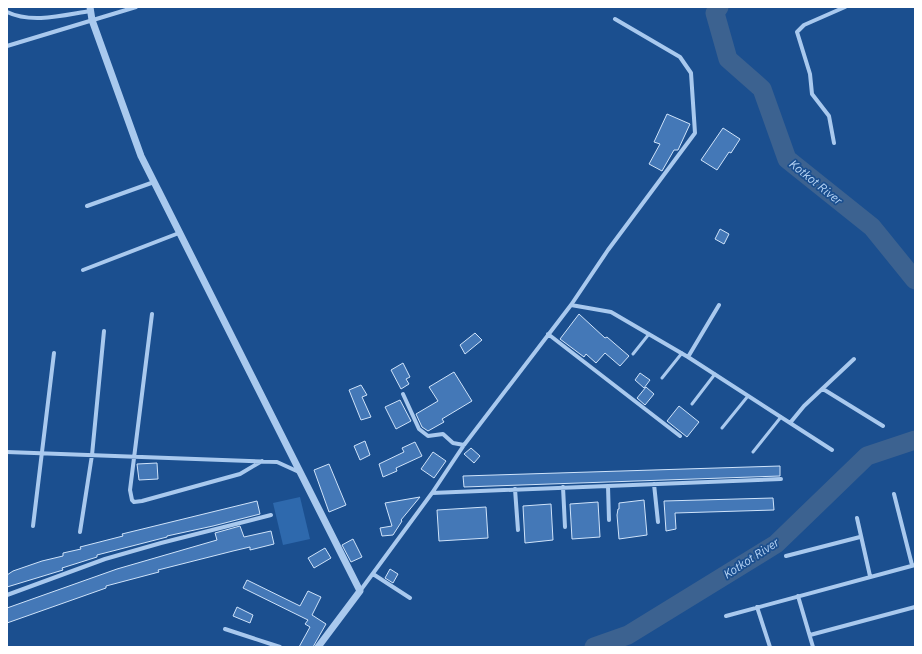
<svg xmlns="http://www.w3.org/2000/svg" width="922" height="654" font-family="'IBM Plex Sans',sans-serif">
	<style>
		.green { fill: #2e69ad }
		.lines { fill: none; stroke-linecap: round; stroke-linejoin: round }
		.river { stroke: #3c6290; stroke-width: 19 }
		.building { fill: #4478b7; stroke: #cfe3fa }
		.service { stroke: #a9c9ee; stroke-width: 3 }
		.minor { stroke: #a9c9ee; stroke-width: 4 }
		.tertiary { stroke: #a9c9ee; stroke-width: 7 }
		.labels { text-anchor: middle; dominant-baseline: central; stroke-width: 3.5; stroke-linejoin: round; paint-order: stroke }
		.water-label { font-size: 12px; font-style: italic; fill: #b5d3f5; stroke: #1b4f8f }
	</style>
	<rect width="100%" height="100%" fill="#1b4f8f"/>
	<path class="green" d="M300,497L310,539L283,545L273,503Z"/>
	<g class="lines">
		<path class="river" d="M719,7L715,13L728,59L762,89L787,159L872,227L915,280
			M594,647L628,635L776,544L867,456L915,440"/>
	</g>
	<path class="building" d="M667,114L690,124L678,150H674L662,171L649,164L660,144L654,142Z
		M723,128L740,139L731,153L729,152L717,170L701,160Z
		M720,229L729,234L724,244L715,239Z
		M579,314L605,338L607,337L629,356L620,366L605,353L596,363L586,354L584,357L560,339Z
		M475,333L482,340L465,354L460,345Z
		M403,363L410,377L406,379L409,384L401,389L391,370Z
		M454,372L472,401L442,419L444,422L428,431L422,427L416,414L438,401L429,387Z
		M640,373L650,380L644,388L635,380Z
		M361,385L367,395L362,397L371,417L361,420L349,390Z
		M646,387L654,394L645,405L637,398Z
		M400,400L411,421L396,429L385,407Z
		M679,406L699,422L687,437L667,421Z
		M365,441L370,455L360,460L354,446Z
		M415,442L422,456L396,468L397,471L383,477L379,464L404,452L402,448Z
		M471,448L480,456L474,463L464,454Z
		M433,452L446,461L434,478L421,469Z
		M157,463L158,479L139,480L137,464Z
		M329,464L346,505L329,512L314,470Z
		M780,466V476L464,487L463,476Z
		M420,497L401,520L402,521L393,535L382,536L380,528L392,526L385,503Z
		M773,498L774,510L675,513L676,529L666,531L664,501Z
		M644,500L647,535L619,539L617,515L618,509H619V503Z
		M257,501L260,514L213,526L167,536V537L97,555V557L62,568L63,570L7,587V575L13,571L42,561L63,556V553L81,549L80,547L123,536L122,534Z
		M598,502L600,537L572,539L570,504Z
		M551,504L553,540L525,543L523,506Z
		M486,507L488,538L439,541L437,510Z
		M240,526L244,537L271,531L274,544L250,550V547L233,551L158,570L159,572L106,586V588L7,623V608L117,569L217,540L215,533Z
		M353,539L362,557L351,562L342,545Z
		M325,548L331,558L314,568L308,558Z
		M390,569L398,574L393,583L385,578Z
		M247,580L300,606L308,591L321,597L312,615L326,624L313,647H299L310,627L305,624L308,620L243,588Z
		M237,607L253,615L250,623L233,616Z"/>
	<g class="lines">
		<path class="service" d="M633,354L649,334
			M662,378L682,353
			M692,404L715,374
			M722,428L748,396
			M753,452L781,417"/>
		<path class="minor" d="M7,12C32,24 64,15 90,11
			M7,46L136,7
			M834,143L829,116L812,94L810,74L797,32L804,25L845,7
			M87,206L154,182
			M83,270L179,233
			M571,305L611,312L688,357L832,450
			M152,314L130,490L132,500L134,502L142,501L240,474L262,461
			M548,334L680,436
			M688,357L719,305
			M823,389L883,426
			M403,394L419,429L428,436L443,434L453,443L464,445
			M790,423L804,406L854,359
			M7,452L277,462L299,472
			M654,484L658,522
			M608,486L609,520
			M563,487L565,527
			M515,489L518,530
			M432,493L781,479
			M894,494L912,565
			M857,518L870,576
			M33,526L54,353
			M80,532L92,455L104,331
			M786,556L860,537
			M373,574L410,598
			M360,591L432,493L464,445L571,305L608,250L695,133L691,73L680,57L615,19
			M7,595L105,559L161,543L271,515
			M798,596L813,647
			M757,607L770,647
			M726,616L915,565
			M225,629L280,647
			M810,635L915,607"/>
		<path class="tertiary" d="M90,7L92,20L141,156L360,591L318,647"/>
	</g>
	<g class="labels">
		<g class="water-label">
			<text transform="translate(816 182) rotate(39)">Kotkot River</text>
			<text transform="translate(751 558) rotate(-33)">Kotkot River</text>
		</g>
	</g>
	<rect width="922" height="654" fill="none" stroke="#ffffff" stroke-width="16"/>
</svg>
